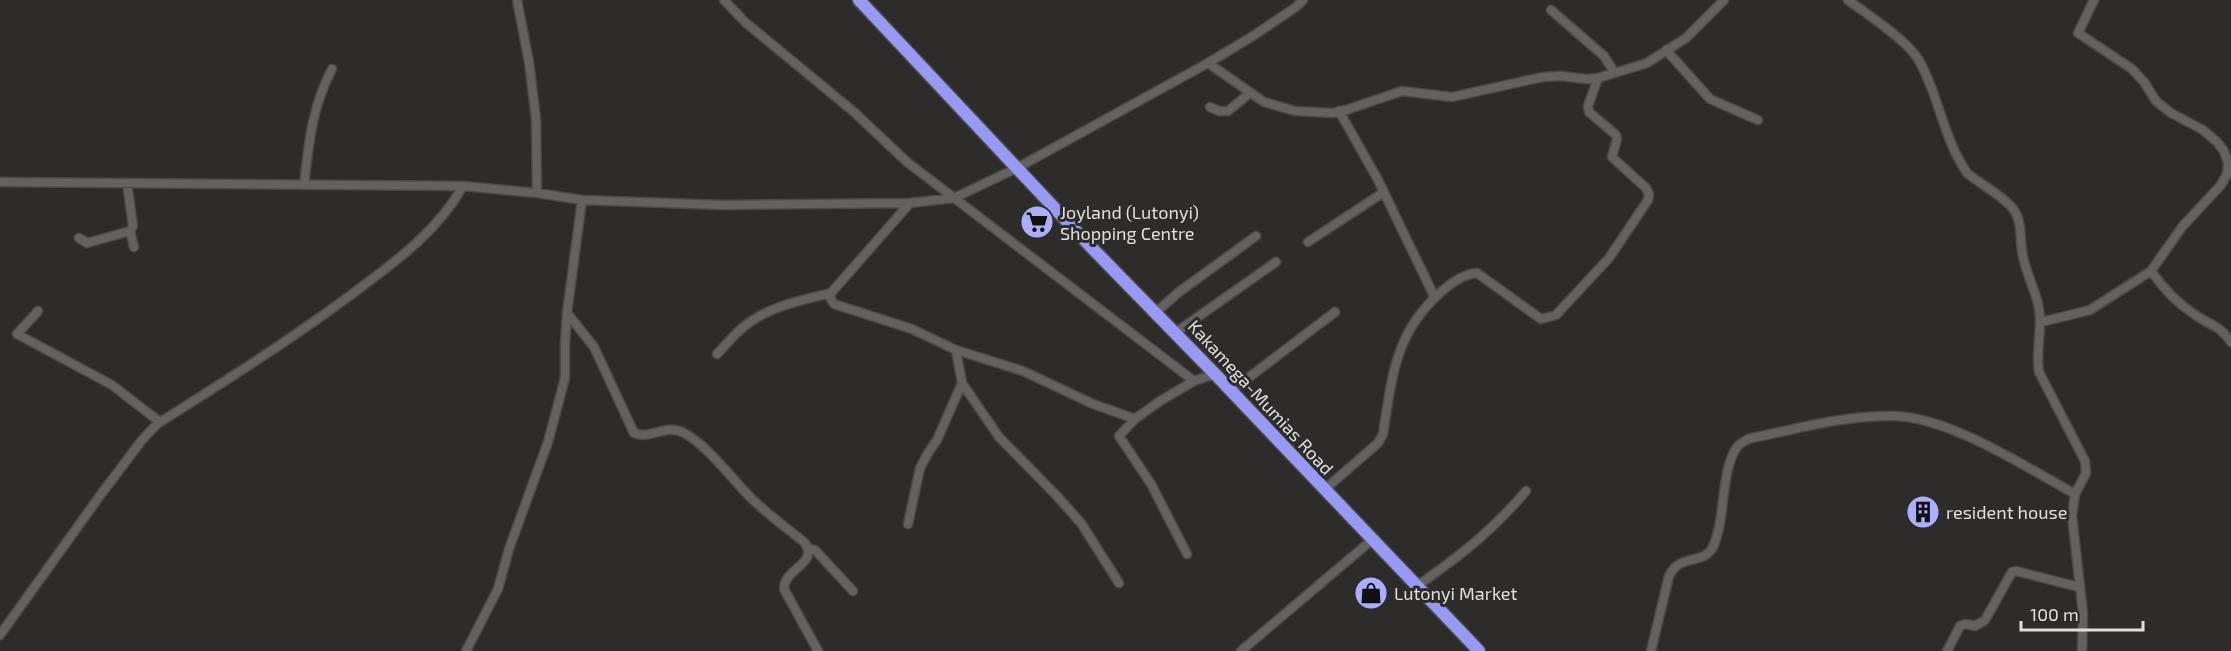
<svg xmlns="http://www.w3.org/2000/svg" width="2231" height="651" font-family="'Exo 2',sans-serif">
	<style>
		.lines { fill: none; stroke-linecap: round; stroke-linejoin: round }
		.minor-casing { stroke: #4b4947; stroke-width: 11 }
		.highway-casing { stroke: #4b4947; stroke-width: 15 }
		.minor { stroke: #646260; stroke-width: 8 }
		.highway { stroke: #979af3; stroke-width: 12 }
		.labels { text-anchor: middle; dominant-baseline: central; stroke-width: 6; stroke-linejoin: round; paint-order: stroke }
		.poi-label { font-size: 18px; fill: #e0dfdd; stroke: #2e2c2a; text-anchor: start }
		.street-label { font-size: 18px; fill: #e0dfdd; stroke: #2e2c2a }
	</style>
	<rect width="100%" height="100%" fill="#2e2c2a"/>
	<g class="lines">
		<defs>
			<path id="minor" d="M517,0L529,62L536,119L537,193
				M724,0L745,22L854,112L907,162L1194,381L1215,374
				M1848,0C1867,14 1903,38 1916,56C1923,65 1927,78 1932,89C1942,117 1950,148 1967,173C1980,184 2005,197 2014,210C2022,222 2020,238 2022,251C2025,275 2041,298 2040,322C2040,340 2036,355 2039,372L2085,461L2086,473L2075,494L2072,516L2083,613L2082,651
				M1551,10L1604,56L1614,72
				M1666,50L1710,99L1758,120
				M1208,63L1264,102L1295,111L1332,113L1346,110L1402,91L1452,97L1543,77L1561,76L1586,79L1598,78L1647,63L1686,38L1724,0
				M1210,107L1219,111H1228L1250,93
				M1339,111L1377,178L1435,298
				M0,182L463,186L537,193L582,200L722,205L910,203L954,198L1017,168L1208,63L1253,36L1296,7L1303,0
				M127,183L133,226L130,231L134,247
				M304,185C309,142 312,107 332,69
				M910,203L831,293L830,298L834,304L912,329L956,350L1023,371L1093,404L1135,419L1119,436L1151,484L1187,554
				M79,238L87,243L130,231
				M1308,242L1384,192
				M2151,271C2163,288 2177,303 2194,314C2209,325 2220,325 2231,342
				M38,311L17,334L112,385L160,422
				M567,313L594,347L634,433C650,440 667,423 684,433C707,445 732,479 751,498C767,514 787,528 805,543C819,564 784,568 784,589L818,651
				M1155,313L1179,292L1256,236
				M2041,322L2090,310L2151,271L2182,227L2221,185L2227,174L2228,163L2224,151L2217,142L2203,130L2171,113L2156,101L2144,82L2132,69L2078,33L2094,0
				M1175,333L1276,262
				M956,350L962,383L999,437L1056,495L1081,523L1119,583
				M717,354C725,346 732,337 740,330C765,307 799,301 831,293
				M1231,391L1335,312
				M1135,419L1160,401L1194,381
				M1324,490L1378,443L1383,434C1392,377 1395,332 1441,292C1451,283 1463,274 1477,273L1541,319L1556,315L1609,258L1648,200L1649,194L1646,188L1612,157L1617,139L1616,135L1589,112L1588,106L1598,78
				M908,524L920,468L928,453L937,440L962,383
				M809,549L815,550L853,591
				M1417,586C1461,555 1491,532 1526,491
				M0,635L99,497L142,440L157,424C222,383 287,342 348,297C391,265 437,233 463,186
				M466,651L498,589L509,549L548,442L565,378V344L567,313L582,200
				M1241,651L1373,539
				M1651,651L1669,576C1681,552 1703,566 1713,547C1726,519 1720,472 1737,447C1739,444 1745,441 1748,439C1796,429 1844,415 1894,416C1949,417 2026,467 2075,494
				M1947,651L1960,626L1965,624L1975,626L1985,620L2012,572L2016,571L2079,587"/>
			<path id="highway" d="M859,0L1092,248L1215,374L1479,651"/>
		</defs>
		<use href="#minor" class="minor-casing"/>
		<use href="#highway" class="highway-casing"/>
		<use href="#minor" class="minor"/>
		<use href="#highway" class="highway"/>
	</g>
	<defs>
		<symbol id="supermarket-disc" viewBox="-11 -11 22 22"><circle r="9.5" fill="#abaffb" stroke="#2e2c2a"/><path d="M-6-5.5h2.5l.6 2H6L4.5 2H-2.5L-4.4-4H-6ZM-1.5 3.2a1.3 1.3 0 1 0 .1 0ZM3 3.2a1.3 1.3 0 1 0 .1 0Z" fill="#111"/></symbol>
		<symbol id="building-disc" viewBox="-11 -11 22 22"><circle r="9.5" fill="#abaffb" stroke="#2e2c2a"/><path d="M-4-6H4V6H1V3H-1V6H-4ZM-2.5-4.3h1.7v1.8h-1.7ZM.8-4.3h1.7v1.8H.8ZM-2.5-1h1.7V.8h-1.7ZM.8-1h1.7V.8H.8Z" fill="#111"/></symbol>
		<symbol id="shop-disc" viewBox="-11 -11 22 22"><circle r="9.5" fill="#abaffb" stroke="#2e2c2a"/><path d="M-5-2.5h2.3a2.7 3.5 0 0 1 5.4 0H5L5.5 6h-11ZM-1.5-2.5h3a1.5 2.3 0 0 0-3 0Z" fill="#111"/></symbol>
	</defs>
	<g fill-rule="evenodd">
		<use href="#supermarket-disc" x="1018" y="203" width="38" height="38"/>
		<use href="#building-disc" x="1904" y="493" width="38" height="38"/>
		<use href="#shop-disc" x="1352" y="574" width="38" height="38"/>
	</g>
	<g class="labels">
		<g class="poi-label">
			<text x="1060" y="212">Joyland (Lutonyi)<tspan x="1060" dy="21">Shopping Centre</tspan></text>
			<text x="1946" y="512">resident house</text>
			<text x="1394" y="593">Lutonyi Market</text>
		</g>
		<g class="street-label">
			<text transform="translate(1261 397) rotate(47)">Kakamega-Mumias Road</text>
		</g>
	</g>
	<path d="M2021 621v9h122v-9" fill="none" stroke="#e0dfdd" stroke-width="3"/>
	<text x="2030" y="621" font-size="18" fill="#e0dfdd" stroke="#2e2c2a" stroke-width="4.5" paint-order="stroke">100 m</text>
</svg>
